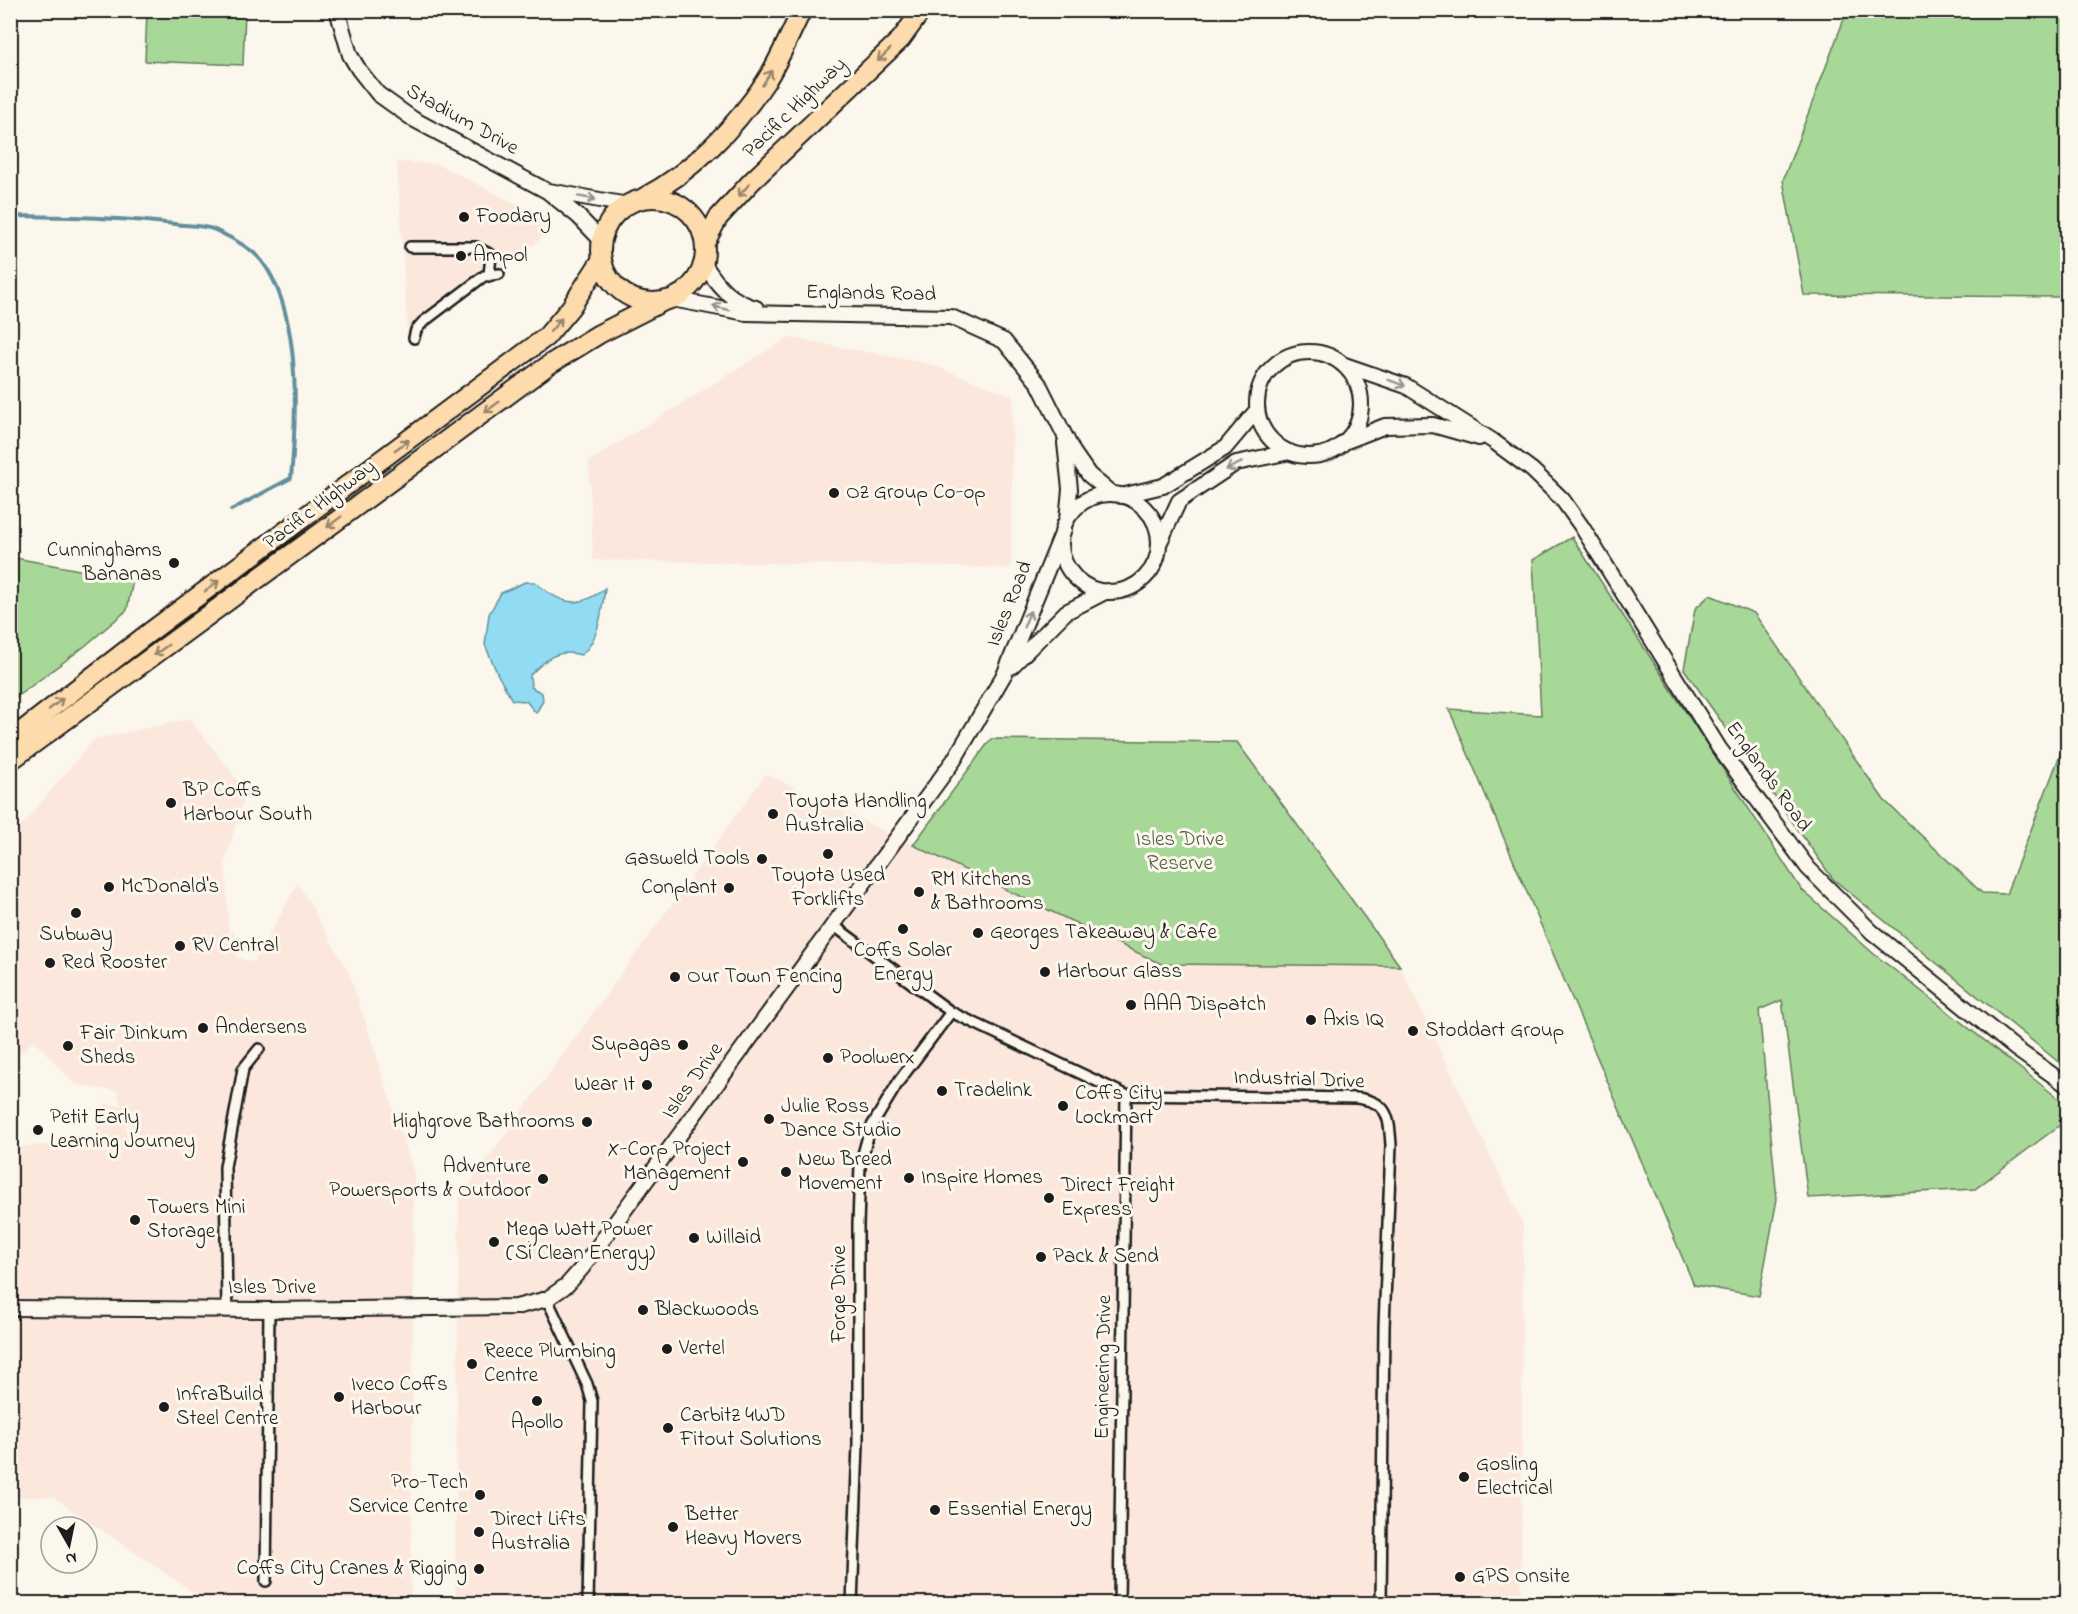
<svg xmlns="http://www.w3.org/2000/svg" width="2078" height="1614" font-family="'Indie Flower',sans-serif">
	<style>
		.built { fill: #fce7dd }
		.green { fill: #a8d898; stroke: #627a5a; stroke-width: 1.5 }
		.water { fill: #92dcf3; stroke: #638f9d; stroke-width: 1.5 }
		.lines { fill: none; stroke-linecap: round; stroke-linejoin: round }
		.stream { stroke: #638f9d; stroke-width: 4 }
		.street-casing { stroke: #1c1c1c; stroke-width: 14 }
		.secondary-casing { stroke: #1c1c1c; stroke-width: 18 }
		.highway-casing { stroke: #1c1c1c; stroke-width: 22 }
		.street { stroke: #fbf7ec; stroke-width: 9 }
		.secondary { stroke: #fbf7ec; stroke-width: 14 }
		.highway { stroke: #fedbac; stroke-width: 18 }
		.oneway { stroke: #98856b }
		.oneway2 { stroke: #97948e }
		.poi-dot { fill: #1c1c1c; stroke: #fbf7ec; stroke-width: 2 }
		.labels { text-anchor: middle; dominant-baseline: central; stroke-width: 6; stroke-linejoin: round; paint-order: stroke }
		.street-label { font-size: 21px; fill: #1c1c1c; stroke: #fbf7ec }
		.poi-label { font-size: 21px; fill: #1c1c1c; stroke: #fbf7ec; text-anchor: start }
		.park-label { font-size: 21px; fill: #4d5e47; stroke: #fbf7ec }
	</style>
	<rect width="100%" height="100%" fill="#fbf7ec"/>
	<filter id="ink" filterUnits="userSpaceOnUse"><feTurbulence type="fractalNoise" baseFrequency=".0167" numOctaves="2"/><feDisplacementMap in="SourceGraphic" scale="12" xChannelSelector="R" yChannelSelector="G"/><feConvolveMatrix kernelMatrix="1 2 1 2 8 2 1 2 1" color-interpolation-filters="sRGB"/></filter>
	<g filter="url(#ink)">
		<path class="built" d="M397,162L438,164L549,221V232L429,327L408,338Z
			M789,337L929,364L1013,396L1011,568L593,560L589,461Z
			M190,719L246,791L225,861L229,934L226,937L234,931L237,957L254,962L298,883L350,975L414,1173L411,1603H209L53,1497H11V1148L93,1140L105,1103L121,1106L117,1091L75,1085L34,1040L17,1057L11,1059V838L94,739Z
			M766,774L1161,964L1400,966L1523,1224L1521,1603L455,1604L459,1198Z"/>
		<path class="green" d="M147,11H245L243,65L145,61Z
			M1847,11H2067V297L1804,295L1783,180Z
			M1572,537L1801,889L1874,954L2067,1105V1117L2064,1122L1975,1189L1808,1198L1782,1000L1759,1010L1777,1199L1759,1296L1694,1285L1449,709L1541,715L1533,560Z
			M10,557L133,580L127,610L85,646L11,701Z
			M1710,595L1754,613L1884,800L1982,893L2006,894L2067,737V1069L1833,879L1684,669L1695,609Z
			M991,739L1237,742L1400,966L1161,964L913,845Z"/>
		<path class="water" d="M525,582H535C559,603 578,611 605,588C602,610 599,641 581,655C557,648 546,659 530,675L531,687L542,693L543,701L536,713L526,701L512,700L498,675L485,645L489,614L501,593Z"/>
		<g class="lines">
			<path class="stream" d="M10,216C66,217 120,217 175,224C187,226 204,225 215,230C230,237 251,248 261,260C302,312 297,415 291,478L231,510"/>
			<defs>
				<path id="street" d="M410,247H476L491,255L489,276
					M414,338L416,330L423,322L484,276L499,274
					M833,925L951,1012L1126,1095L1357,1098C1388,1102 1389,1116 1391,1145L1384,1327L1381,1604
					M547,1299L587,1384L592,1401L588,1604
					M227,1309L225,1167L243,1069L259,1049
					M266,1581L269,1310
					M852,1604L858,1444V1225L860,1165L870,1129L899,1081L951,1012
					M1119,1604L1126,1095"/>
				<path id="secondary" d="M337,10L350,55L359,70L378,94L413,119L547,191L578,216L602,241
					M549,191L628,205
					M704,264C718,286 730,301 756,308
					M672,299L746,313L951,317L1004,341L1039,384L1073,452L1089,475L1112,494
					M1257 404a52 52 0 1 1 104 0a52 52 0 1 1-104 0Z
					M1342,364L1406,386L1493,441L1532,470L1562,499L1582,527L1719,748L1808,868L1872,932L2016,1049L2068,1086
					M1344,442L1385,426L1433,425L1479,438
					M1065,443L1070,489L1067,520
					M1061 543a49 49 0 1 1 98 0a49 49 0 1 1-98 0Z
					M1121,496L1163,486L1225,448L1257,410
					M1159,544L1179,501L1236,463L1290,452
					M1011,667L1066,612L1107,591
					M10,1308L269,1310L516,1307L547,1299L567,1285L582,1268L954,760L1005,673L1064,529"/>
				<path id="highway" d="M643,198C692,172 735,128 766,81C780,59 790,34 802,10
					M601 250a52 52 0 1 1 104 0a52 52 0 1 1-104 0Z
					M705,243L718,218L751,182L901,39L922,10
					M10,740L146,635L546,337L571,307L602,259
					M10,761L550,364L599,334L666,300"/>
			</defs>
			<use href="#street" class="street-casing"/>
			<use href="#secondary" class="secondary-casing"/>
			<use href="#highway" class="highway-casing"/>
			<use href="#street" class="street"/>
			<use href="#secondary" class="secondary"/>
			<use href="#highway" class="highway"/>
		</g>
		<defs><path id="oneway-shaft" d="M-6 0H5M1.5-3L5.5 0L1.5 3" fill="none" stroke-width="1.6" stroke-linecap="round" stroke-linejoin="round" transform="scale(1.5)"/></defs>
		<g class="oneway">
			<use href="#oneway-shaft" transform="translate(884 55) rotate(136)"/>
			<use href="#oneway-shaft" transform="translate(767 78) rotate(-58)"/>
			<use href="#oneway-shaft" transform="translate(744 190) rotate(132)"/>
			<use href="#oneway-shaft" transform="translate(556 325) rotate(-49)"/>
			<use href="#oneway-shaft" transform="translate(492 407) rotate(144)"/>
			<use href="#oneway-shaft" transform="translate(402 445) rotate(-36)"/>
			<use href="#oneway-shaft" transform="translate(334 522) rotate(143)"/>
			<use href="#oneway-shaft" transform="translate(212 586) rotate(-37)"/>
			<use href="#oneway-shaft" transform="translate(161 650) rotate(144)"/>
			<use href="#oneway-shaft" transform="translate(56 704) rotate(-38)"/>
		</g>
		<g class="oneway2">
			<use href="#oneway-shaft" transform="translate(587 198) rotate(10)"/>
			<use href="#oneway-shaft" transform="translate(721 308) rotate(-165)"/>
			<use href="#oneway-shaft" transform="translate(1397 383) rotate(20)"/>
			<use href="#oneway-shaft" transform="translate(1234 466) rotate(154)"/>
			<use href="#oneway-shaft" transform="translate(1027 619) rotate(-68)"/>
		</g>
	</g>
	<g class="poi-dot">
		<circle cx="464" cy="217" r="6"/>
		<circle cx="461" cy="256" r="6"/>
		<circle cx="834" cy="493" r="6"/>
		<circle cx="174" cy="563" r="6"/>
		<circle cx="171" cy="803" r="6"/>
		<circle cx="773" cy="814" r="6"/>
		<circle cx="828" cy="854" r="6"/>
		<circle cx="762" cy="859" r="6"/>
		<circle cx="109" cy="887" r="6"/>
		<circle cx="729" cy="888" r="6"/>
		<circle cx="919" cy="892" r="6"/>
		<circle cx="76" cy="913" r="6"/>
		<circle cx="903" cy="929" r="6"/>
		<circle cx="978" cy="933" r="6"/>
		<circle cx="180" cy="946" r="6"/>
		<circle cx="50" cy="963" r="6"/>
		<circle cx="1045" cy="972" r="6"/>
		<circle cx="675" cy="977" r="6"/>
		<circle cx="1131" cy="1005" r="6"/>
		<circle cx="1311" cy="1020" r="6"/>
		<circle cx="203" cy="1028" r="6"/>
		<circle cx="1413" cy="1031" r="6"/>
		<circle cx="683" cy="1045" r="6"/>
		<circle cx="68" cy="1046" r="6"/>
		<circle cx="828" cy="1058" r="6"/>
		<circle cx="647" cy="1085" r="6"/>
		<circle cx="942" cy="1091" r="6"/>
		<circle cx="1063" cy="1106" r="6"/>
		<circle cx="769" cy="1119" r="6"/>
		<circle cx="587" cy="1122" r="6"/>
		<circle cx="38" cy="1130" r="6"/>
		<circle cx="743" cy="1162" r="6"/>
		<circle cx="786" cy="1172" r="6"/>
		<circle cx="909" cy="1178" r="6"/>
		<circle cx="543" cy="1179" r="6"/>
		<circle cx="1049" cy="1198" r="6"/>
		<circle cx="135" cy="1220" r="6"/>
		<circle cx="694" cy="1238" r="6"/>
		<circle cx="494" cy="1242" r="6"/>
		<circle cx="1041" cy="1257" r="6"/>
		<circle cx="643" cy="1310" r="6"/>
		<circle cx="667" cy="1349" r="6"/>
		<circle cx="472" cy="1364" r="6"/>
		<circle cx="339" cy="1397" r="6"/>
		<circle cx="537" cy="1401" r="6"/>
		<circle cx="164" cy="1407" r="6"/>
		<circle cx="668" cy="1428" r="6"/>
		<circle cx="1464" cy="1477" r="6"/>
		<circle cx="480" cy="1495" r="6"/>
		<circle cx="935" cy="1510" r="6"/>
		<circle cx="673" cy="1527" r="6"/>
		<circle cx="479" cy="1532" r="6"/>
		<circle cx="479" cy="1569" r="6"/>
		<circle cx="1460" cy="1577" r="6"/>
	</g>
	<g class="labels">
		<g class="street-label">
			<text transform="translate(795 108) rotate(-44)">Pacific Highway</text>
			<text transform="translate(462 120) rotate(29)">Stadium Drive</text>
			<text transform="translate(871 294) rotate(1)">Englands Road</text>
			<text transform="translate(320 505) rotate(-37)">Pacific Highway</text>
			<text transform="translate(1010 604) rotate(-68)">Isles Road</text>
			<text transform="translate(1768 777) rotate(54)">Englands Road</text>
			<text transform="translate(1299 1080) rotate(2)">Industrial Drive</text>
			<text transform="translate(693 1081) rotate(-54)">Isles Drive</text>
			<text x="272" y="1288">Isles Drive</text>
			<text transform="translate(840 1294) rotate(-90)">Forge Drive</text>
			<text transform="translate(1104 1367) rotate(-89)">Engineering Drive</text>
		</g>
		<g class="poi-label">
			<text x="476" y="217">Foodary</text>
			<text x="473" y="256">Ampol</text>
			<text x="846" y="493">Oz Group Co-op</text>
			<text x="162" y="551" text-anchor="end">Cunninghams<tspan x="162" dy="24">Bananas</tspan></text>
			<text x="183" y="791">BP Coffs<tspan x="183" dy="24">Harbour South</tspan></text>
			<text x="785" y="802">Toyota Handling<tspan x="785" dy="24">Australia</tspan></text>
			<text x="750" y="859" text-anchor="end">Gasweld Tools</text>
			<text x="828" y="876" text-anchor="middle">Toyota Used<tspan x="828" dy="24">Forklifts</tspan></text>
			<text x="931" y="880">RM Kitchens<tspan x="931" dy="24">&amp; Bathrooms</tspan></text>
			<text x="121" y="887">McDonald's</text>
			<text x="717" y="888" text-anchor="end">Conplant</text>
			<text x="990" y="933">Georges Takeaway &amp; Cafe</text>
			<text x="76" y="935" text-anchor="middle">Subway</text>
			<text x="192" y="946">RV Central</text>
			<text x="903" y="951" text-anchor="middle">Coffs Solar<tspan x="903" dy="24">Energy</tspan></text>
			<text x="62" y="963">Red Rooster</text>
			<text x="1057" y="972">Harbour Glass</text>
			<text x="687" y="977">Our Town Fencing</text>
			<text x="1143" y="1005">AAA Dispatch</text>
			<text x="1323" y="1020">Axis IQ</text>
			<text x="215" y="1028">Andersens</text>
			<text x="1425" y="1031">Stoddart Group</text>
			<text x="80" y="1034">Fair Dinkum<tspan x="80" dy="24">Sheds</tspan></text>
			<text x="671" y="1045" text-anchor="end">Supagas</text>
			<text x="840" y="1058">Poolwerx</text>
			<text x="635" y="1085" text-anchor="end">Wear It</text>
			<text x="954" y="1091">Tradelink</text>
			<text x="1075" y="1094">Coffs City<tspan x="1075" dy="24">Lockmart</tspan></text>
			<text x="781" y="1107">Julie Ross<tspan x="781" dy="24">Dance Studio</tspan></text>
			<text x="50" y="1118">Petit Early<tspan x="50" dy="24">Learning Journey</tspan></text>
			<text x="575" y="1122" text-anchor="end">Highgrove Bathrooms</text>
			<text x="731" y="1150" text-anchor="end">X-Corp Project<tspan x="731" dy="24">Management</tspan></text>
			<text x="798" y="1160">New Breed<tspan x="798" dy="24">Movement</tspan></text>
			<text x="531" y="1167" text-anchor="end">Adventure<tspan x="531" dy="24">Powersports &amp; Outdoor</tspan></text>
			<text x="921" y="1178">Inspire Homes</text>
			<text x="1061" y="1186">Direct Freight<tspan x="1061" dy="24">Express</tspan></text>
			<text x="147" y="1208">Towers Mini<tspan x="147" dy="24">Storage</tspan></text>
			<text x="506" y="1230">Mega Watt Power<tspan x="506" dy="24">(Si Clean Energy)</tspan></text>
			<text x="706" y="1238">Willaid</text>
			<text x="1053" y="1257">Pack &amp; Send</text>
			<text x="655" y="1310">Blackwoods</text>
			<text x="679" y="1349">Vertel</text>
			<text x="484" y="1352">Reece Plumbing<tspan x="484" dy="24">Centre</tspan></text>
			<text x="351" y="1385">Iveco Coffs<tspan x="351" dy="24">Harbour</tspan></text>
			<text x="176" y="1395">InfraBuild<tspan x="176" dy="24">Steel Centre</tspan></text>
			<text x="680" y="1416">Carbitz 4WD<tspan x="680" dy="24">Fitout Solutions</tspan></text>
			<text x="537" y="1423" text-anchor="middle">Apollo</text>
			<text x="1476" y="1465">Gosling<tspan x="1476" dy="24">Electrical</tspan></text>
			<text x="468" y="1483" text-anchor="end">Pro-Tech<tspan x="468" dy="24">Service Centre</tspan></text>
			<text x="947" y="1510">Essential Energy</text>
			<text x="685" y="1515">Better<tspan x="685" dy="24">Heavy Movers</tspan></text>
			<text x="491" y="1520">Direct Lifts<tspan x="491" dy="24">Australia</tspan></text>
			<text x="467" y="1569" text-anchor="end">Coffs City Cranes &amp; Rigging</text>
			<text x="1472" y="1577">GPS Onsite</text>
		</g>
		<g class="park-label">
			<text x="1180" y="840">Isles Drive<tspan x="1180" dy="24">Reserve</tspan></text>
		</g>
	</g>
	<rect width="2078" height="1614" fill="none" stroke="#fbf7ec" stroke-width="36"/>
	<rect x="18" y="18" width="2042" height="1578" fill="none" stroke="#1c1c1c" stroke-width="2" filter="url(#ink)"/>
	<g transform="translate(69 1545) rotate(171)"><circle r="28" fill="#fbf7ec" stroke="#a29f99" stroke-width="1.5"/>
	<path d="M0-4.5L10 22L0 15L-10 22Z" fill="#1c1c1c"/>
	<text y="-9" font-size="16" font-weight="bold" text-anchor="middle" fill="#1c1c1c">N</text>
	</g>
</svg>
